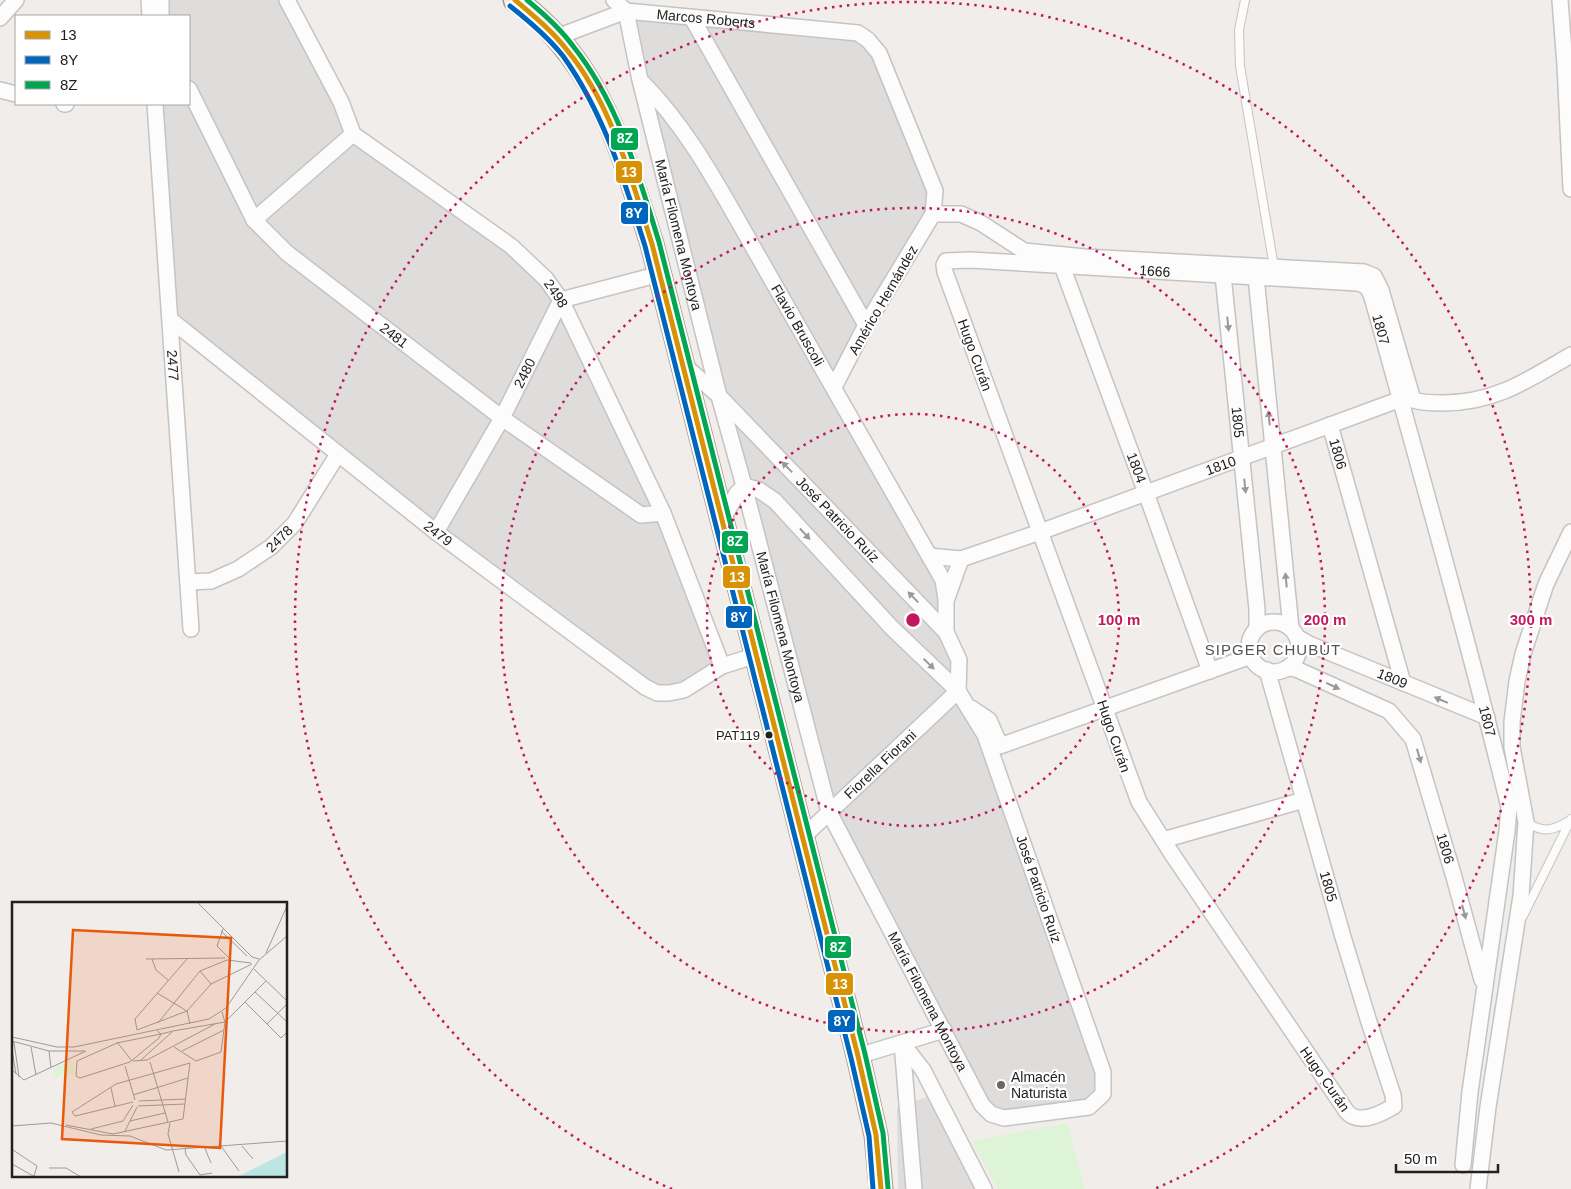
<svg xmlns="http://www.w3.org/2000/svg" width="1571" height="1189" font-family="Arial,sans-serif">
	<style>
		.residential { fill: #dfdddc }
		.park { fill: #ddf5d6 }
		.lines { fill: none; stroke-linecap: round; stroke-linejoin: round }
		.lane-casing { stroke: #c5c4c2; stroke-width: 10 }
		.street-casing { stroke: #c5c4c2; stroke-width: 18 }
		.primary-casing { stroke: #a79486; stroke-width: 25 }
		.lane { stroke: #fdfcfc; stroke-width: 8 }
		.street { stroke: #fdfcfc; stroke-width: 15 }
		.primary { stroke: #f3eae6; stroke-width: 22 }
		.bus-1-casing { stroke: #fff; stroke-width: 9 }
		.bus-2-casing { stroke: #fff; stroke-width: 9 }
		.bus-3-casing { stroke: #fff; stroke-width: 9 }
		.bus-1 { stroke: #d79205; stroke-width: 5 }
		.bus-2 { stroke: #0065bd; stroke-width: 5 }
		.bus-3 { stroke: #00a651; stroke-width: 5 }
		.oneway { fill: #9a9999 }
		.ring { fill: none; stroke: #c2185b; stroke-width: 2.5; stroke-dasharray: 2.5 5 }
		.bus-dot { fill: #212121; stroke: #fff; stroke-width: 2 }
		.poi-dot { fill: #696867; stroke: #fff; stroke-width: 2 }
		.labels { text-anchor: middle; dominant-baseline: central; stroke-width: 4.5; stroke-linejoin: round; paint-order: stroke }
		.bus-label { font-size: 13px; fill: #212121; stroke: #fff; text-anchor: end }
		.street-label { font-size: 14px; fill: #212121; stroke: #fff }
		.poi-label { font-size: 14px; fill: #212121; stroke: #fff; text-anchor: start }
		.neighbourhood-label { font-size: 15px; letter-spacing: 1px; fill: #545454; stroke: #fff }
		.inset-road { fill: none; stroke: #9d9b9a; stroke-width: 1 }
		.view { fill: #e8590c; fill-opacity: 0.15; stroke: #e8590c; stroke-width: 2.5 }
		.inset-edge { fill: none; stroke: #212121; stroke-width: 2.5 }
		.centre { fill: #c2185b; stroke: #fff; stroke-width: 2.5 }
		.ring-label { font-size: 15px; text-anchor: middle; font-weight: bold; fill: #c2185b; stroke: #fff; stroke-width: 4.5; stroke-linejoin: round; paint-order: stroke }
		.line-badge { stroke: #fff; stroke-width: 2 }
		.badge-label { font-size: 14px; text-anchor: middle; font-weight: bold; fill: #fff }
	</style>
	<rect width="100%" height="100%" fill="#f0edea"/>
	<path class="residential" d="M161,0H287L353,134L511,246L561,300L722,666L712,673L657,693L171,320L155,104H189V16H161Z
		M626,11L868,40L935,191L933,214L834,387L943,580L969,707L1103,1094L1089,1107L991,1114L829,812Z
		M942,1091L988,1189H898L897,1108Z"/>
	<path class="park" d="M1067,1123L1085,1189H998L972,1141Z"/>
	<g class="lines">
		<defs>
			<path id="lane" d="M1245,0L1239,30L1240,66L1274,267
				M1526,822C1543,833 1552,831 1569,821
				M1523,916L1571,819"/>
			<g id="street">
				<path d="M149,0L150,16"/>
				<path d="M161,0V16"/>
				<path id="s1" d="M287,0L341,102L353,134L511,246L546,279L561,300L663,513L722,666"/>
				<path d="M614,0L626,11"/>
				<path d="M1560,0L1565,65L1571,189"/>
				<path id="s2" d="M626,11L640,80L719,396L744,486L829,812L982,1105L991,1114L1004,1118L1089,1107L1103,1094V1072L985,735L958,691L892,628L775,501L759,490L744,486L737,493L723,519"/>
				<path d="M0,18L16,0"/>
				<path d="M692,18L866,325"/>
				<path id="s3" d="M557,37L626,11L858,33L868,40L879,53L935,191L933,214L866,325L834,387"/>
				<path id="s4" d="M641,81C692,132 725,199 761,261C822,367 882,474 943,580L946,599V632"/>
				<path id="s5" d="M189,89L254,220L287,253L502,418L641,515L663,513"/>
				<path d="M0,90L16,94"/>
				<path d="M64,104H66"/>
				<path id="s6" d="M155,104L191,629"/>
				<path d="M933,214H961L981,223L1024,251L1085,257L1364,272L1374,276L1381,290L1413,400C1423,403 1433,403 1443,403C1495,403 1528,380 1571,355"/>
				<path d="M254,220L353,134"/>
				<path id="s7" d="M1062,266L1146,493L1210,671"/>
				<path id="s8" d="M1223,275L1257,609V628"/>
				<path d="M1256,277L1291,628"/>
				<path id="s9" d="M171,320L436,532L645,687L657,693H669L684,690L722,666L757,655"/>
				<path id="s10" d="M684,365L719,396L946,632L959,660L958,691"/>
				<path id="s11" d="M1330,425L1403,683"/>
				<path id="s12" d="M436,532L502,418L561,300L660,274"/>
				<path d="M929,556L961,559L947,598"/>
				<path id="s13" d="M961,559L1040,532L1401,399"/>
				<path id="s14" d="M188,582L211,581L238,569L271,547L295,523L338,454"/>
				<circle cx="1274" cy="647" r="25"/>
				<path id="s15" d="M1297,637L1309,644L1487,717"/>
				<path id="s16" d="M1288,668L1296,669L1389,711L1413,739L1454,877L1482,980"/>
				<path id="s17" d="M1267,670L1343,937L1369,1022L1393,1095L1394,1106C1381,1114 1359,1125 1347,1112L1172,854L1139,802L945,272L944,265L946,261L970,260L1357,283C1366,284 1369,289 1372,297C1419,467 1467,636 1509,807L1507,831L1470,1092L1463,1165"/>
				<path d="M971,708L989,720L999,743"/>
				<path d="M1000,746L1251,656"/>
				<path id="s18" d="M803,837L958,691"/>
				<path d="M1163,840L1304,800"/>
				<path d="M902,1043L923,1070L984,1189"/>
				<path d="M902,1043L914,1189"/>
				<path d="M858,1056L944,1030"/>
				<path d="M1478,1189L1488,1107L1521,896L1526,822L1512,747V722L1517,681L1523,654L1546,584L1571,532"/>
			</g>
			<path id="primary" d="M515,0C599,60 622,152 652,244L858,1056L876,1135L881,1189"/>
		</defs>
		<use href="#lane" class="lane-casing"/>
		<use href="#street" class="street-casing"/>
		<use href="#primary" class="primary-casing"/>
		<use href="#lane" class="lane"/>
		<use href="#street" class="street"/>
		<use href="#primary" class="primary"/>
		<defs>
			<path id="bus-1" d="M515,0C534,16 552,31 567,50C612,105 631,178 652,244L858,1056L876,1135L881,1189"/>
			<path id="bus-2" d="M510,6C529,21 548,37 563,56C604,113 624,180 645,246L851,1058L869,1136L873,1189"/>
			<path id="bus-3" d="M527,0C544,14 560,28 573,46C618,102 638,174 659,242L865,1054L883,1133L888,1188"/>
		</defs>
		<use href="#bus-1" class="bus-1-casing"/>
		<use href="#bus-2" class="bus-2-casing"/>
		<use href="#bus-3" class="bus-3-casing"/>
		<use href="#bus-1" class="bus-1"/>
		<use href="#bus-2" class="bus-2"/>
		<use href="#bus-3" class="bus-3"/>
	</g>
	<defs><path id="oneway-solid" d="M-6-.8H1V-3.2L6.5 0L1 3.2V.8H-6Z" transform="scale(1.25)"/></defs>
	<g class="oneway">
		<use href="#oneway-solid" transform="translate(1228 324) rotate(84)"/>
		<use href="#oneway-solid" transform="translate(1269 418) rotate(-96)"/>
		<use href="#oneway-solid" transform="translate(787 467) rotate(-134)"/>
		<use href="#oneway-solid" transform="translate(1245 486) rotate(84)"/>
		<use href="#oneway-solid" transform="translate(805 534) rotate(47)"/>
		<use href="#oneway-solid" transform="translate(1286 580) rotate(-96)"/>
		<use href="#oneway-solid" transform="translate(913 597) rotate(-134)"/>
		<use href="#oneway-solid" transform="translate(929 664) rotate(44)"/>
		<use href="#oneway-solid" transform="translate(1333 686) rotate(25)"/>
		<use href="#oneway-solid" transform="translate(1441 700) rotate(-157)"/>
		<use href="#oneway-solid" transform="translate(1419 756) rotate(74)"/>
		<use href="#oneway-solid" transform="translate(1464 912) rotate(75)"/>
	</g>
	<g class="ring">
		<circle cx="913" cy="620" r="206"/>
		<circle cx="913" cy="620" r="412"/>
		<path d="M672 1189A618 618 0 1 1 1154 1189"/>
	</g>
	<circle class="bus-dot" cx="769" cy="735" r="4.5"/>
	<circle class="poi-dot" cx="1001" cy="1085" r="5"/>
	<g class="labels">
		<g class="bus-label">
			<text x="760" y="735">PAT119</text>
		</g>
		<g class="street-label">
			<text stroke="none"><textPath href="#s3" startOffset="154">Marcos Roberts</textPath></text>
			<text stroke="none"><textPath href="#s2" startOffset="230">María Filomena Montoya</textPath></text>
			<text stroke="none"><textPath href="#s17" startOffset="1664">1666</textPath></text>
			<text stroke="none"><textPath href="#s1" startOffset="409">2498</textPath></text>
			<text transform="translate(883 300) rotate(-60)">Américo Hernández</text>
			<text stroke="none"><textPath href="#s4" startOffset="291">Flavio Bruscoli</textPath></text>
			<text stroke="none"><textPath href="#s17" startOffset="1922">1807</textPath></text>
			<text stroke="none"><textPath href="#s5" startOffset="328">2481</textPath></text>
			<text transform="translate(975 355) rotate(70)">Hugo Curán</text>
			<text stroke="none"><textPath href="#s6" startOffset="262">2477</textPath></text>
			<text stroke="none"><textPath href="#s12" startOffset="182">2480</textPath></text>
			<text stroke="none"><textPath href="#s8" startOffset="148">1805</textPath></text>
			<text stroke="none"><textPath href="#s11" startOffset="30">1806</textPath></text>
			<text stroke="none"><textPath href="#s13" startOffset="276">1810</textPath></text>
			<text stroke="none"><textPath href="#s7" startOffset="215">1804</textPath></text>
			<text stroke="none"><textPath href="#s10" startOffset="218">José Patricio Ruíz</textPath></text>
			<text stroke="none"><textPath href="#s9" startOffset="342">2479</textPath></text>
			<text stroke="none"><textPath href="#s14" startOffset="104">2478</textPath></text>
			<text stroke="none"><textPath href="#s2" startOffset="635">María Filomena Montoya</textPath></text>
			<text stroke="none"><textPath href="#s15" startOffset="104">1809</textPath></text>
			<text stroke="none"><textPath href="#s17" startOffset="2328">1807</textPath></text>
			<text transform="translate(1114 736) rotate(71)">Hugo Curán</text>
			<text stroke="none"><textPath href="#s18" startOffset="106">Fiorella Fiorani</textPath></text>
			<text stroke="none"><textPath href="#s16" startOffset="261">1806</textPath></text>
			<text stroke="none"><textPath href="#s17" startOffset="225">1805</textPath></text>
			<text transform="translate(1039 889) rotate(71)">José Patricio Ruíz</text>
			<text stroke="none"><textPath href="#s2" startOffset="1040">María Filomena Montoya</textPath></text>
			<text transform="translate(1325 1079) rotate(55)">Hugo Curán</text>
		</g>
		<g class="poi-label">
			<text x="1011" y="1077">Almacén<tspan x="1011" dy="16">Naturista</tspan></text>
		</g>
		<g class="neighbourhood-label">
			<text x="1273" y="649">SIPGER CHUBUT</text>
		</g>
	</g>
	<g transform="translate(12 902)">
		<rect width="275" height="275" fill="#f0edea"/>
		<path d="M60,158L62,171L43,175L41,167Z" fill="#ddf5d6"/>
		<path d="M275,250V275H225Z" fill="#bde5e3"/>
		<path class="inset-road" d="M185,0L240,55L247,57M211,27L205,44L217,56M209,29L235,54M254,51L275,4M134,57L213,56M140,57L144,68L156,78M242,67L275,99M188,69L199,82M243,90L275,120M145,91L175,109L178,122M233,100L269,136L275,130M213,120L254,79M146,121L188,69L215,58L239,61M255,122L275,102M125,128L175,109L199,82L240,62M125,128L123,117L175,57M145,129L149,132L147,136L118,160L68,176L64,174L65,159L105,141L149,132L161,129L213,120M0,135L45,145H62L197,117L214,106L247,58L275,34M0,139L37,149H73M2,140L7,175M105,140L120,159M19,145L24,173M162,145L184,159M0,148L4,172M37,149L39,166M170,149L212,128M129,158L160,130M121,159L135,158L203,122M184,159L209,150L213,120L210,110M138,160L156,220M113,164L123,198M0,168L12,178L74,149M99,186L103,204M121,193L176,176M127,199L174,197M126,204L173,202M118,219L153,211M158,221L156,232L167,270M54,223L101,232L171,217L178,161L104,182L60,210L63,214L121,200M0,224L39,221L89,233L118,234L154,248L275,239M79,227L111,219L121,203M113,229L125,205M192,244L199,261M209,244L227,269M230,244L241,257M173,246L174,253L188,273L200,271M1,248L25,264L22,274M0,262L23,275M37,266H54L69,275"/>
		<path class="view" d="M61,28L219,36L208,246L50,237Z"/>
		<rect width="275" height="275" class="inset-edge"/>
	</g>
	<circle cx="913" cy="620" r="8" class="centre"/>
	<g class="ring-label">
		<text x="1119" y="625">100 m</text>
		<text x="1325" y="625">200 m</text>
		<text x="1531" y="625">300 m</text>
	</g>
	<g class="line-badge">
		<rect x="610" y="127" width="29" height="24" rx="5" fill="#00a651"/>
		<rect x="615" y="160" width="28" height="24" rx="5" fill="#d79205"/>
		<rect x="620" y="201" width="29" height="24" rx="5" fill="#0065bd"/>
		<rect x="721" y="530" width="28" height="24" rx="5" fill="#00a651"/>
		<rect x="722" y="565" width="29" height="24" rx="5" fill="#d79205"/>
		<rect x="725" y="605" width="28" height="24" rx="5" fill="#0065bd"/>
		<rect x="824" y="935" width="28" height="24" rx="5" fill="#00a651"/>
		<rect x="825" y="972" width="29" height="24" rx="5" fill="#d79205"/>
		<rect x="827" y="1009" width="29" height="24" rx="5" fill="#0065bd"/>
	</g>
	<g class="badge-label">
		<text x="625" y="143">8Z</text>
		<text x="629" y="177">13</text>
		<text x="634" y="218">8Y</text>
		<text x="735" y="546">8Z</text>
		<text x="737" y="582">13</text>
		<text x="739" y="622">8Y</text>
		<text x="838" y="952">8Z</text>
		<text x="840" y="989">13</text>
		<text x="842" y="1026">8Y</text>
	</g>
	<rect x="15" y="15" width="175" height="90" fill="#ffffff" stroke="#a6a6a6"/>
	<rect x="25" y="31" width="25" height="8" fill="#d79205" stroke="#a6a6a6"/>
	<text x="60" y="40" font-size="15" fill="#212121">13</text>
	<rect x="25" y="56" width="25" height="8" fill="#0065bd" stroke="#a6a6a6"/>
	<text x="60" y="65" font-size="15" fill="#212121">8Y</text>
	<rect x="25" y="81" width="25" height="8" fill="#00a651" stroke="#a6a6a6"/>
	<text x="60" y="90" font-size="15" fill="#212121">8Z</text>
	<path d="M1396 1164v8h102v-8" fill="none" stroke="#212121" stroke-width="2.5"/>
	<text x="1404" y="1164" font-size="15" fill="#212121" stroke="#ffffff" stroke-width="4" paint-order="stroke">50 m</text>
</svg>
